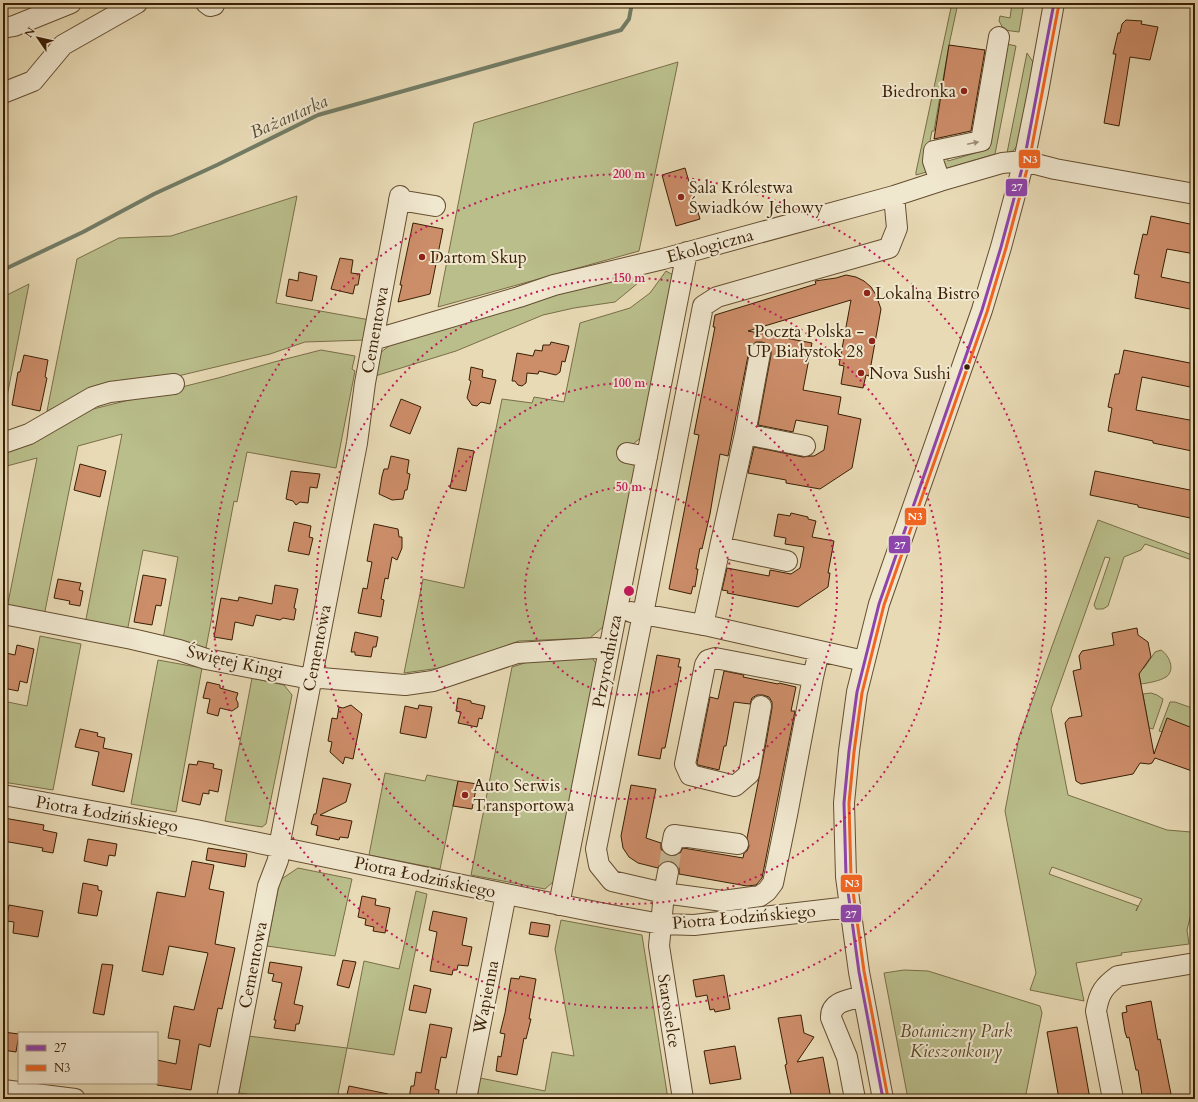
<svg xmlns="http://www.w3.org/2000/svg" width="1198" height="1102" font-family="Cardo,serif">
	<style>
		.green { fill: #b9be8b; stroke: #796e48; fill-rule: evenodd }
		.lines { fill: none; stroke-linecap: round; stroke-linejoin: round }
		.stream { stroke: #727d66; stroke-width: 4 }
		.building { fill: #cc8d69; stroke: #391f04 }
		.minor-tunnel { stroke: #c5b592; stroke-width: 20; stroke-dasharray: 20 10; stroke-linecap: butt }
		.minor-casing { stroke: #654e30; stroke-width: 22 }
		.minor { stroke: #f0e7cf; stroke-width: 20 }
		.bus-1-casing { stroke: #f0e7cf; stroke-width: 6 }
		.bus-2-casing { stroke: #f0e7cf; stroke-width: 6 }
		.bus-1 { stroke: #8e44ad; stroke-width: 3 }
		.bus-2 { stroke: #f26522; stroke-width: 3 }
		.oneway { fill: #9e8d74 }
		.ring { fill: none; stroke: #c2185b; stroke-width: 2; stroke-dasharray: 2 4 }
		.poi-dot { fill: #8f2418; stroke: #f0e7cf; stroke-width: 1.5 }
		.bus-dot { fill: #391f04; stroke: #f0e7cf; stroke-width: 1.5 }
		.labels { text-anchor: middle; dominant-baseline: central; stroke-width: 4; stroke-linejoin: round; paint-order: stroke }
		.poi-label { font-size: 17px; fill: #391f04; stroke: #f0e7cf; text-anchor: start }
		.street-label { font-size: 17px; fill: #391f04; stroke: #f0e7cf }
		.park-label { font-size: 17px; font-style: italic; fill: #594726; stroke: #f0e7cf }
		.water-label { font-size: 18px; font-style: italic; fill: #564e35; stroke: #f0e7cf }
		.centre { fill: #c2185b; stroke: #f0e7cf; stroke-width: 2 }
		.ring-label { font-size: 12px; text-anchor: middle; font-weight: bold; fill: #c2185b; stroke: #f0e7cf; stroke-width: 4; stroke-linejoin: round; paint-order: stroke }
		.line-badge { stroke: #f0e7cf; stroke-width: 1.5 }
		.badge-label { font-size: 11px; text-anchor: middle; font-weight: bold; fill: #fff }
	</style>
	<rect width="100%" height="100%" fill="#e8dab5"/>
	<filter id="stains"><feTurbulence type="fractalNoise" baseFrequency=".005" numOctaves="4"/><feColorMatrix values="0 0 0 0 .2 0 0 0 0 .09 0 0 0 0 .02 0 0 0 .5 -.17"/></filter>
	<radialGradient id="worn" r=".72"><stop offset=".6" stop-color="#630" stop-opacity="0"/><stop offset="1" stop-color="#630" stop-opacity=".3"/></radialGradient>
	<path class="green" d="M952,3H958L949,45L934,131H932C929,145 927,156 930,171L916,175V172Z
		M1012,3H1024L1019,32L1004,30L999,21L1000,16L1010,18Z
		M1007,44L1016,46L995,154L941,170L942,159L947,156L948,161L989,149L1005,50Z
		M1027,53L1033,62L1034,70L1020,142L1013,151L1007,153Z
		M678,62L639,251L438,307L474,123Z
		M297,196L276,303L370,320L366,340L305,342L270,354L178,376L88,392L47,411L77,259L119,238L171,236Z
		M666,271L675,276L643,436L628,448L626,460L636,467L603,627L590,638L519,641L447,667L404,673L423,579L464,588L502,399L532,403L534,397L564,402L580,323L630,308L650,293Z
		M635,273L638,283L615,302L574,308L543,315L456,351L372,377L375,357L394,342L476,315Z
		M29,284L3,417V297Z
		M321,350L355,356L352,369L355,371L336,468L247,452L237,502L234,501L206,648L163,639L178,557L143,550L127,632L85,624L122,434L78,446L44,616L7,608L37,458L3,467V448L85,411L218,378L274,362Z
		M1098,520L1195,556V561L1145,544L1141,550L1124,557L1108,606L1103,609H1096L1094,605L1110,558L1105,557L1051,709L1068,795L1167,830L1191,832L1195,836V898L1187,930L1189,944L1121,953L1122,955L1076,963L1084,1001L1030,990L1036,973L1005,811L1019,737ZM1052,867L1142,899L1136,911L1138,906L1049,874Z
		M40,636L81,644L53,790L3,782V701L27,706Z
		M1161,650C1169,655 1176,670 1166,677C1160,681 1148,683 1141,684L1138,669L1144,668L1155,652Z
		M592,658L598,666L554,881L545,889L471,875L512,667L531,661Z
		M158,660L202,668L176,812L131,804Z
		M252,678L284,685L292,695L266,824L262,827L225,821Z
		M1151,693L1157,695L1163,699L1162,703L1153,729L1149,728L1143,694Z
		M1170,702H1175L1195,709V729L1162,732L1159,731Z
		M385,773L425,781L427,775L458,781L440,869L369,855Z
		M298,868L352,879L335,956L267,946L280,880Z
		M416,891L427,894L394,1055L347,1048L337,1099H282L239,1093L248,1036L347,1048L364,961L399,969Z
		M561,920L642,935L668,1099H477L480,1078L545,1091L552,1052L574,1056L555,949Z
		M904,970L928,971L1040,1006L1042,1013L1025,1099H908L884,973Z"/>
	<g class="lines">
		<path class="stream" d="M3,270L83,232L154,194L217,165L318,115L621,30L629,19L632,3"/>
	</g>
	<path class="building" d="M1126,20L1142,21L1141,24L1158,27L1150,60L1130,57L1119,126L1104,123L1116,54H1113L1118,33H1120L1122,24Z
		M949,45L985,50L971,131L934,139Z
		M685,168L700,219L676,226L662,175Z
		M1151,216L1195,225V254L1167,249L1161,277L1195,284V310L1135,298L1139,275L1134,274L1143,234L1147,235Z
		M413,223L443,229L430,294L398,302L402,285H400Z
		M340,258L353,260L351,273L360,274L358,285H355L353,294L331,289Z
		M299,272L317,276L312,301L286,296L289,279L298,281Z
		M846,275L856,277L864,281L871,287L876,295L881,309L869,376L866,375L863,388L841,384L844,366L839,365L851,300L748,331L812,343L803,390L841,397L838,414L861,419L852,468L820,489L786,483V480L748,473L754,447L803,457L811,456H814L824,450L828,426L796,420L793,432L758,425L771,355V349L767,344L762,342H756L751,346L749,351L728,456L720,454L710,514L702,549L700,548L696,569H698L695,587L693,586L691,594L669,589L699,435L694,434L715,327H713L715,315L816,284L815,281L836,278Z
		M551,342L569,346L565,362L562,361L560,372L556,375L539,371L538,374L527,373L526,383L522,386L518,385L515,381H512L517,353L533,356L535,350L542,351L543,345H550Z
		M1124,350L1195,364V388L1142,377L1136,410L1195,421V448H1192V451L1153,443V441L1108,431L1112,408L1108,407L1115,374H1119Z
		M24,355L48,360L45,377L47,378L40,411L12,405L18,372H20Z
		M471,367L483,370L482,377L496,380L490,404L481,402L477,406L472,405L467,398L471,381L469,380Z
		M401,399L421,407L410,434L390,426Z
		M458,448L474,451L466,491L450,488Z
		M391,456L409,460L407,473L410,474L407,490H405L403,499L392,500L379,494L382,476L384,469H388Z
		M80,464L106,471L100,497L74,490Z
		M291,471L320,474L317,488L310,487L308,503L300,502L296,505L293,501L286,499Z
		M1095,471L1195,491V519L1138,507V505L1090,495Z
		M791,513L808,517V519L816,521L812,537L834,541L828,573H830L828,587L798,607L727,593L728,591L722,590L727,568L769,576L770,570L791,574L800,568L804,547L785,544L786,538L774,536L778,514L790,516Z
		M294,522L311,526L309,537L313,538L309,555L288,551Z
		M374,524L398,529L399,537H402V548L397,560L392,557L388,579L385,578L381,599L384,600L381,617L358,613L363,588L367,589L372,562L367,561Z
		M143,575L166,579L161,606L156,605L152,625L134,622Z
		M58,579L81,583L79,590L83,591L80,606L69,604L70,601L54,598Z
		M275,585L298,589L294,608L296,609L294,620L283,618L280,620L256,615L253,626L235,622L232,640L214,637L221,598L238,601L239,597L272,604Z
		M1137,628L1138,635L1148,642L1151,657L1139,674L1154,754L1167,718L1195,729V772L1155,758L1152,763L1149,764L1140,763L1133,774L1081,784L1076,781L1065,723L1069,718L1082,716L1073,671L1081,669L1079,656L1082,651L1114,645L1112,633Z
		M355,632L378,637L376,647H373L371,657L355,655V652H351Z
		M17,645L34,649L27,683L20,681L18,691L3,688V668L6,653L15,655Z
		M657,655L680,659L678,667H681L665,748H662L660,759L638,755Z
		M724,671L744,675L743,677L778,684L779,683L796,687L791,711H795L762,878L756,885L747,886L679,874V868L676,864L671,861H664L660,864L658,868L638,863L629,857L623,848L621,836L631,785L656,789L646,838L661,843V849L665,854L669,856H675L680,853L683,848L743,858L744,853L747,851L749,846L747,838L766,743L772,708V702L769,697L763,695H757L752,698L750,704L734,702L726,746H724L719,770L698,765L697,763L710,697L718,699Z
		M207,682L220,685V688L238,693L236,699L238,703V707L232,711L220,708L218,716L207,713L210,699L203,698Z
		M458,698L471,701V703L485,706L482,719L479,718L477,727L458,723L461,712L456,711Z
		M351,705L362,714L353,759L345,757L343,764L330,752L332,742L328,741L332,718L337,719L339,707L343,708Z
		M419,705L432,707L426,738L400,733L405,706L418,709Z
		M80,729L98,733L97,736L105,738L103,748L132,754L124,792L92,785L99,752L75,747Z
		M198,761L214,764L213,768L222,770L218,792L209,790V794L203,793L200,805L182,801L189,764L197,765Z
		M323,778L351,784L346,802L320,815L352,821L348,838L340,837L339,840L316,835L318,826L311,824L314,814H316Z
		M458,781L477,784L472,809L453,806Z
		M4,818L44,825L43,830L57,833L53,853L42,851L43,848L3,841Z
		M88,839L117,844L115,856L109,855L107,866L84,861Z
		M208,848L247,854L245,867L206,860Z
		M192,861L214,865L209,889L224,892L215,944L235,948L222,1009L218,1008L210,1047L199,1044L191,1090L157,1085V1060L176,1064L180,1040L168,1038L174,1006L194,1010L208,953L169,946L163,975L142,971L157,892L185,897Z
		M83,883L98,886V890L102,891L97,916L78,913Z
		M362,896L376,899L375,905L390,908L385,933L373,931L374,927L365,925L366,919L358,917Z
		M9,905L43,911L38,937L13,933L14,922L6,921Z
		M433,911L467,918L462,945L472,947L468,966L458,965L457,970H453L452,975L430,971L437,932L429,930Z
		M531,922L550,925L548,937L529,934Z
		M343,960L356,962L349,988L337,985Z
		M270,962L302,967L294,1004L303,1006L299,1024H296L295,1031L274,1028L276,1020H274L282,983L272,981L274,974L268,973Z
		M102,964L113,965L104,1015L93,1013Z
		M724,975L730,1009L715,1012L714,1009L710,1010L707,995L696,997L693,980Z
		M520,976L536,979L529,1019H531L526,1039L524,1038L517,1075L496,1071L498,1056L501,1057L505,1034L500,1033L505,1013L511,978L519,979Z
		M414,985L431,989L426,1013L409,1010Z
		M1151,1001L1158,1040L1160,1039L1172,1099H1150L1149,1094L1142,1095L1138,1070H1136L1129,1037L1127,1038L1125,1032L1122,1013L1127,1012L1126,1006Z
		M801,1015L804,1033L814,1037L797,1062L823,1057L831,1099H792L785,1065L787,1064L778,1018Z
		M430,1024L452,1028L446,1058L441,1057L435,1089L439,1090L438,1099H409L411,1086H414L416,1072L421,1073Z
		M1077,1027L1090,1099H1059L1047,1032Z
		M3,1032L19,1034L16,1052L3,1050Z
		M735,1046L741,1079L710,1084L704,1051Z
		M349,1086L388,1094L387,1099H346Z"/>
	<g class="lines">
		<path class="minor-tunnel" d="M668,872L672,845"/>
		<defs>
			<path id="minor" d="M206,3L210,6L214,5
				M3,28L14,26L71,3
				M3,93L33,81L63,45L137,3
				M940,181L933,161L934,151L981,141L999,37
				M399,200L435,206
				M373,340L519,297L554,285L663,259L894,196L940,181L1002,163L1024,161L1055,169L1195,194
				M745,434L760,353
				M3,443L29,434L93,397L110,392L174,384
				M627,453L647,457
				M720,547L745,434L805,446
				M631,612L709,626L864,661
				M3,614L132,639L179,650L206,659L311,679L321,678L405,685L433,681L517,653L596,648L608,650
				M703,625L720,547L787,561
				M761,706L749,774L735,786L690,775L685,764L705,665L708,660L715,658L813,677L819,651
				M3,795L196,830L506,894L611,915L661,924L694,925L849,907
				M672,845L674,835L738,844
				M668,872L664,893L723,901L760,896L767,891L773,883L787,815L813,677
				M559,905L687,252
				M3,1090L75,1099
				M227,1099L268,886L278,860L279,847L357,443L365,383L400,196
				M466,1099L506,894
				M683,1099L659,946L664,893L612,881L599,865L596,849L643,614L703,306L717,297L889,248L897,228L894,196
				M855,1099L847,1057L831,1018C830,1001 850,1000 863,996
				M883,1099L859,972L846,877L844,803L849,751L857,692L879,604L982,310L1001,247L1024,161L1038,92L1054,3
				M1113,1099L1096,1011C1099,993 1104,986 1118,976L1195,963"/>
		</defs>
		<use href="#minor" class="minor-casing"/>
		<use href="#minor" class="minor"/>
		<defs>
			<path id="bus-1" d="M883,1099L859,972L846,877L844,803L849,751L857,692L879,604L982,310L1001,247L1024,161L1054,3"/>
			<path id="bus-2" d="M888,1098L864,971L851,877L849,803L854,752L862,693L884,605L987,312L1006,248L1029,162L1059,4"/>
		</defs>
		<use href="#bus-1" class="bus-1-casing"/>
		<use href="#bus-2" class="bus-2-casing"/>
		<use href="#bus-1" class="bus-1"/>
		<use href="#bus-2" class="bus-2"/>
	</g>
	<defs><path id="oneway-solid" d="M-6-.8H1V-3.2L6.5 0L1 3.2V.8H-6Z"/></defs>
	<use class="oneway" href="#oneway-solid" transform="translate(973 143) rotate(-12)"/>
	<g class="ring">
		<circle cx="629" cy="591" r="104"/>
		<circle cx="629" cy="591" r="208"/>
		<circle cx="629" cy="591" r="313"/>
		<circle cx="629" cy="591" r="417"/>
	</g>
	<g class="poi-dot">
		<circle cx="964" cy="91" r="4"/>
		<circle cx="681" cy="197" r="4"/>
		<circle cx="422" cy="257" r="4"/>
		<circle cx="867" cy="293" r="4"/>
		<circle cx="872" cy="341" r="4"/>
		<circle cx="861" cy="373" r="4"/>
		<circle cx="465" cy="795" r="4"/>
	</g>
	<circle class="bus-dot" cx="967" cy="367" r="3.5"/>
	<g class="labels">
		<g class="poi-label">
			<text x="956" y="91" text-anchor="end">Biedronka</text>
			<text x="689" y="187">Sala Królestwa<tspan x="689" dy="20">Świadków Jehowy</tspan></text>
			<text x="430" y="257">Dartom Skup</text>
			<text x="875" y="293">Lokalna Bistro</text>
			<text x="864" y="331" text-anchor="end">Poczta Polska -<tspan x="864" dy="20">UP Białystok 28</tspan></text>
			<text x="869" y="373">Nova Sushi</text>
			<text x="473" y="785">Auto Serwis<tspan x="473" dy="20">Transportowa</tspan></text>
		</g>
		<g class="street-label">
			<text transform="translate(710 246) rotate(-15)">Ekologiczna</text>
			<text transform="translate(375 330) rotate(-80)">Cementowa</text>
			<text transform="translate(317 648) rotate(-79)">Cementowa</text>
			<text transform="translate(607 661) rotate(-79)">Przyrodnicza</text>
			<text transform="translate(235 662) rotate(13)">Świętej Kingi</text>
			<text transform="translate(107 814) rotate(10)">Piotra Łodzińskiego</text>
			<text transform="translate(425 877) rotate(12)">Piotra Łodzińskiego</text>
			<text transform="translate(744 917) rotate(-5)">Piotra Łodzińskiego</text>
			<text transform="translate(253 965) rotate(-79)">Cementowa</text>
			<text transform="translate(486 997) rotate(-79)">Wapienna</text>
			<text transform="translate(669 1011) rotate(81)">Starosielce</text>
		</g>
		<g class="park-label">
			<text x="956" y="1031">Botaniczny Park<tspan x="956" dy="20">Kieszonkowy</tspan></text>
		</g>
		<g class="water-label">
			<text transform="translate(289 117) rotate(-24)">Bażantarka</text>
		</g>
	</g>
	<circle cx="629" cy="591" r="6" class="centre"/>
	<g class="ring-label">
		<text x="629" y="178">200 m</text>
		<text x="629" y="282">150 m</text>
		<text x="629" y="387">100 m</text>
		<text x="629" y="491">50 m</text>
	</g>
	<g class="line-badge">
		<rect x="1018" y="149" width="23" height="20" rx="4" fill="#f26522"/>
		<rect x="1005" y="178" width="23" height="19" rx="4" fill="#8e44ad"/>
		<rect x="904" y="507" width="23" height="19" rx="4" fill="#f26522"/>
		<rect x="888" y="535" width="23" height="19" rx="4" fill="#8e44ad"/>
		<rect x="840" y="874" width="23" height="19" rx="4" fill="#f26522"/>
		<rect x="840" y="904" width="22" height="19" rx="4" fill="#8e44ad"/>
	</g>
	<g class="badge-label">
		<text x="1030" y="163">N3</text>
		<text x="1017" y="191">27</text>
		<text x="915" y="520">N3</text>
		<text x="900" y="549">27</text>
		<text x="852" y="887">N3</text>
		<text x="851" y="918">27</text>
	</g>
	<rect width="1198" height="1102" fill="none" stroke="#e8dab5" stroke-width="16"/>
	<rect x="4" y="4" width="1190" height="1094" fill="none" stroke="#391f04" stroke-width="2"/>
	<rect x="8" y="8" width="1182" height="1086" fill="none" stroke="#391f04"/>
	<rect x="18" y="1032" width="140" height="52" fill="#f0e7cf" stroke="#a7977e"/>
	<rect x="26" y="1045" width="20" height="6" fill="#8e44ad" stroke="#a7977e"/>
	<text x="54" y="1052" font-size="12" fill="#391f04">27</text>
	<rect x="26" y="1065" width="20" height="6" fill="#f26522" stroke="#a7977e"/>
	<text x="54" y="1072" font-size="12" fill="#391f04">N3</text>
	<g transform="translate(38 38) rotate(304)" stroke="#f0e7cf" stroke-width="3" paint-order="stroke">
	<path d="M0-3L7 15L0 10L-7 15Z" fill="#391f04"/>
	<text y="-6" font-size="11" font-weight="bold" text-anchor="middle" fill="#391f04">N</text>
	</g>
	<rect width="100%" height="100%" filter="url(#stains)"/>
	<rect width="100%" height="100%" fill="url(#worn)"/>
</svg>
